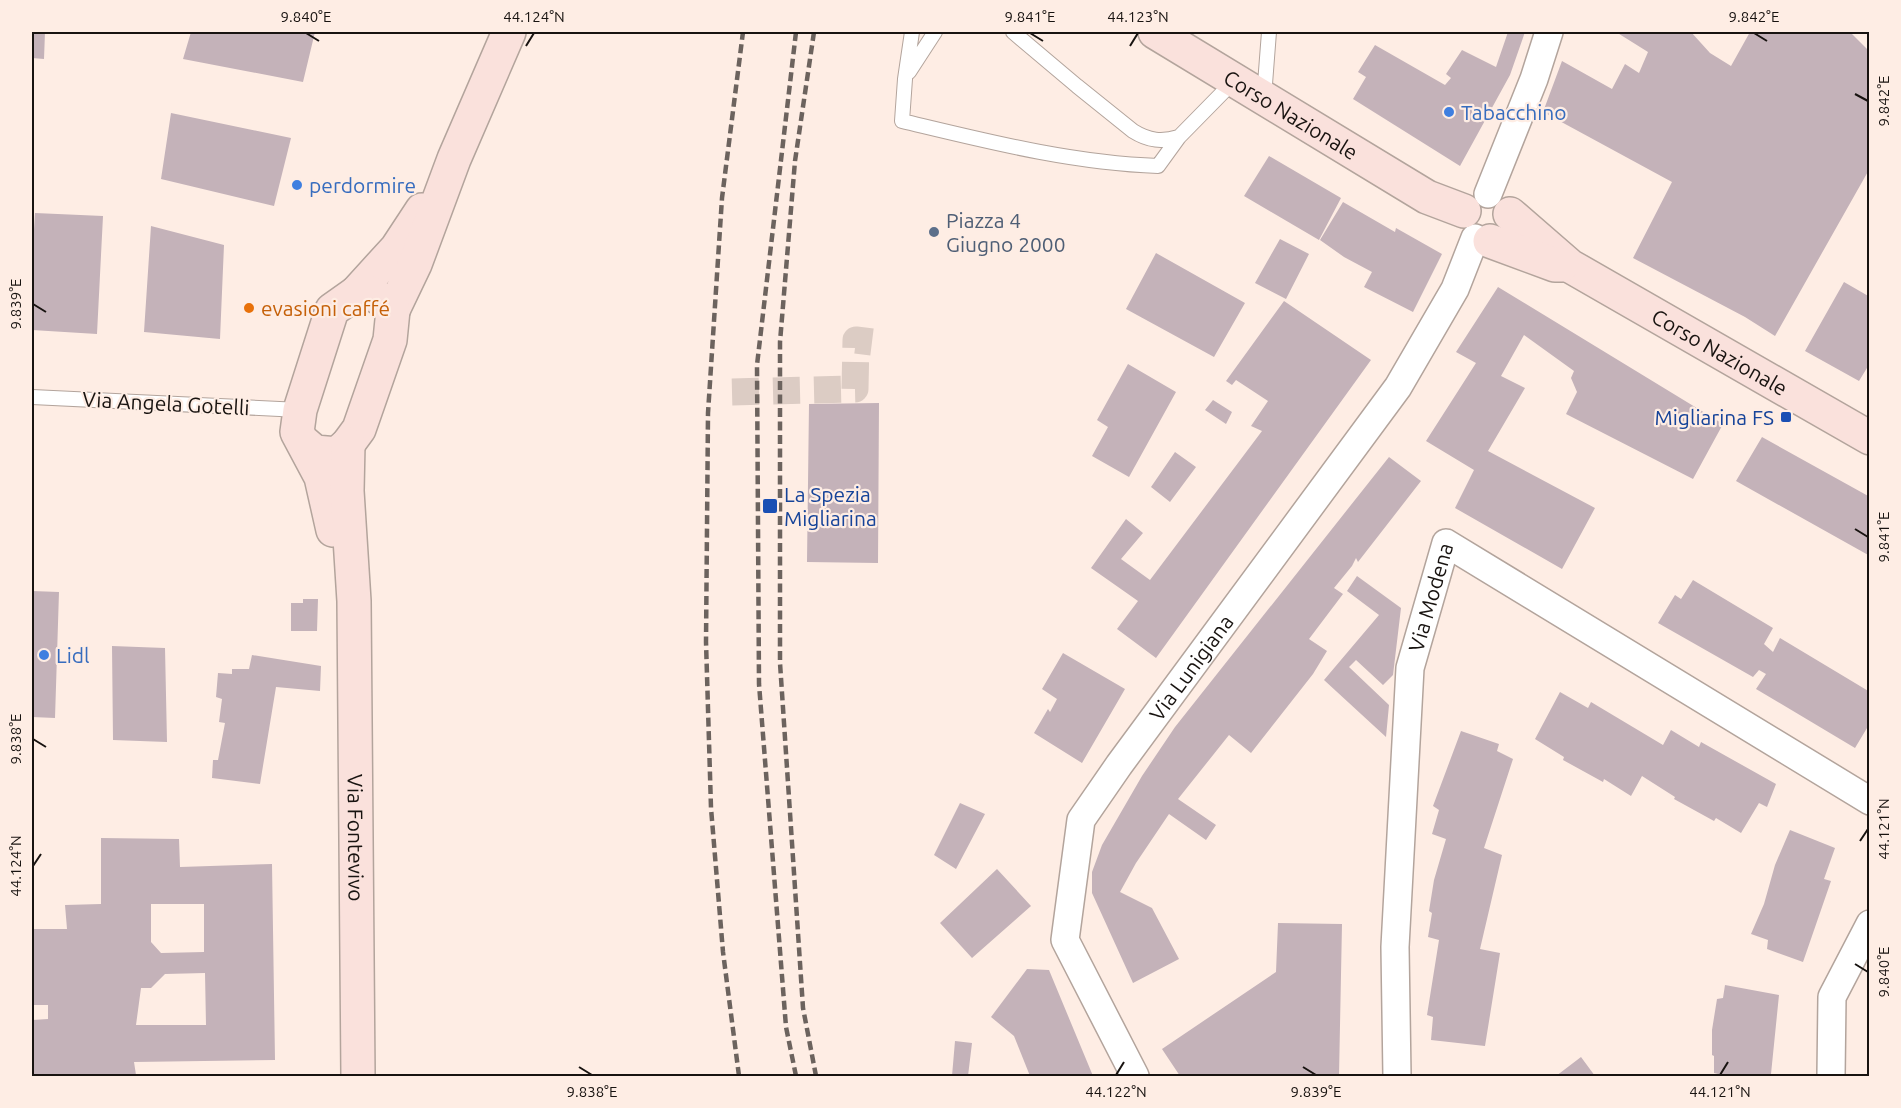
<svg xmlns="http://www.w3.org/2000/svg" width="1901" height="1108" font-family="Ubuntu,sans-serif">
	<style>
		.building { fill: #c4b2b9; fill-rule: evenodd }
		.lines { fill: none; stroke-linecap: round; stroke-linejoin: round }
		.street-tunnel { stroke: #dcccc4; stroke-width: 27; stroke-dasharray: 27 14; stroke-linecap: butt }
		.lane-casing { stroke: #b3a49c; stroke-width: 16 }
		.street-casing { stroke: #b3a49c; stroke-width: 30 }
		.secondary-casing { stroke: #b3a49c; stroke-width: 36 }
		.lane { stroke: #fff; stroke-width: 14 }
		.street { stroke: #fff; stroke-width: 27 }
		.secondary { stroke: #fae1dc; stroke-width: 33 }
		.rail { stroke: #6c635e; stroke-width: 4.5; stroke-dasharray: 9 4.5; stroke-linecap: butt }
		.ticks { fill: none; stroke: #181310; stroke-width: 2 }
		.shop-dot { fill: #3f7fe0; stroke: #feede4; stroke-width: 2 }
		.service-dot { fill: #5c6f8a; stroke: #feede4; stroke-width: 2 }
		.food-dot { fill: #e8710a; stroke: #feede4; stroke-width: 2 }
		.transit-dot { fill: #1a4fb4; stroke: #feede4; stroke-width: 2 }
		.labels { text-anchor: middle; dominant-baseline: central; stroke-width: 4.5; stroke-linejoin: round; paint-order: stroke }
		.shop-label { font-size: 21px; fill: #366cbe; stroke: #feede4; text-anchor: start }
		.street-label { font-size: 21px; fill: #181310; stroke: #feede4 }
		.service-label { font-size: 21px; fill: #4e5e75; stroke: #feede4; text-anchor: start }
		.food-label { font-size: 21px; fill: #c56008; stroke: #feede4; text-anchor: start }
		.transit-label { font-size: 21px; fill: #164399; stroke: #feede4; text-anchor: end }
		.neatline { fill: none; stroke: #181310; stroke-width: 2 }
		.ticks-label { font-size: 15px; text-anchor: middle; fill: #181310 }
	</style>
	<rect width="100%" height="100%" fill="#feede4"/>
	<path class="building" d="M32,32H45L44,59L32,58Z
		M191,32H315L303,82L183,59Z
		M1508,32H1525L1510,75L1460,166L1353,99L1366,77L1358,72L1375,45L1445,85L1451,78L1446,74L1462,50L1496,67Z
		M1616,32H1691L1710,53L1731,66L1750,32H1850L1867,49L1870,47V168L1775,336L1745,317L1633,258L1672,182L1543,112L1562,61L1612,89L1625,64L1639,73L1648,52Z
		M171,113L291,138L274,206L161,179Z
		M1269,156L1341,198L1319,240L1244,196Z
		M1343,202L1395,232L1396,228L1442,254L1413,312L1364,287L1372,272L1344,257L1320,240Z
		M35,213L103,216L97,334L32,330V262Z
		M151,226L224,245L220,339L144,332Z
		M1280,239L1309,254L1286,299L1255,283Z
		M1156,253L1245,303L1214,357L1126,309Z
		M1844,282L1870,297V363L1859,381L1805,351Z
		M1498,287L1723,424L1693,479L1566,414L1577,392L1571,378L1574,371L1524,335L1501,376L1525,388L1488,451L1595,508L1562,569L1455,508L1474,470L1426,441L1476,363L1456,352Z
		M1284,301L1371,360L1156,658L1117,629L1138,601L1091,568L1126,519L1143,533L1121,559L1150,580L1262,431L1251,426L1268,401L1236,380L1232,385L1226,381Z
		M1128,364L1176,392L1129,477L1092,456L1108,427L1097,420Z
		M1213,400L1232,412L1226,424L1205,410Z
		M879,403L878,563L807,562L809,404Z
		M1762,437L1870,497V556L1736,481Z
		M1175,452L1196,467L1170,502L1151,487Z
		M1389,457L1421,481L1358,562L1356,558L1352,566L1334,588L1343,594L1309,639L1327,651L1313,674L1251,753L1229,735L1178,799L1216,825L1206,840L1169,814L1136,863L1120,892L1152,908L1179,959L1133,983L1092,893V872L1102,845L1142,776L1175,727Z
		M1357,576L1401,608L1393,675L1383,685L1356,660L1349,667L1389,705L1386,737L1324,680L1379,615L1347,591Z
		M1693,580L1773,628L1764,644L1773,652L1780,638L1870,692V723L1855,748L1756,689L1766,674L1759,670L1753,677L1658,623L1675,595L1681,599Z
		M32,591L59,592L55,718L32,717Z
		M303,599H318L317,631H291V603H303Z
		M112,646L165,648L167,742L113,740Z
		M1063,653L1125,689L1082,763L1034,733L1048,709L1050,712L1057,699L1042,689Z
		M252,655L321,666L320,691L276,687L260,784L212,778L213,760H218L225,723L219,722L222,699L216,697L218,673L232,674V669H249Z
		M1560,692L1588,708L1591,702L1663,745L1671,730L1699,747L1701,742L1776,784L1767,807L1759,803L1741,833L1716,818L1714,821L1674,799L1675,797L1642,776L1631,796L1604,779L1603,782L1563,760L1564,757L1535,739Z
		M1461,731L1499,744L1497,751L1513,759L1484,848L1502,855L1480,949L1500,953L1485,1046L1431,1040L1433,1017L1427,1015L1439,940L1428,937L1432,913L1429,911L1434,880L1446,839L1432,834L1439,810L1433,806Z
		M960,803L985,814L956,869L934,855Z
		M1790,830L1835,848L1824,879L1831,881L1803,962L1767,949L1768,940L1751,934L1764,904L1775,865Z
		M101,838L179,839L180,867L272,864L275,1060L134,1062L136,1075L32,1076V1020L48,1019V1005H32V929H67L65,905L101,904ZM151,904H204V952L161,953L151,942ZM205,973L206,1025H136L141,988H151L165,974Z
		M997,869L1031,906L972,958L940,923Z
		M1278,923L1342,924L1339,1076H1180L1162,1049L1276,972Z
		M1027,969L1049,970L1093,1076H1030L1014,1036L991,1017Z
		M1725,985L1779,995L1771,1074L1779,1076H1727L1714,1073V1056L1712,1055V1030L1717,999L1723,998Z
		M955,1041L972,1043L968,1076H952Z
		M1581,1057L1595,1076H1556Z"/>
	<g class="lines">
		<path class="street-tunnel" d="M732,392L855,389L856,340L872,342"/>
		<defs>
			<path id="lane" d="M912,32L905,79L902,121C986,141 1071,163 1158,166L1179,137
				M1013,32L1077,86L1133,131C1149,141 1162,142 1179,137L1234,81
				M909,72L935,32
				M1264,97L1269,32
				M32,397L300,410"/>
			<g id="street">
				<path d="M1488,194L1534,79L1549,32"/>
				<path id="s1" d="M1135,1076L1065,940L1081,820L1119,765L1398,387L1455,289L1475,238"/>
				<path id="s2" d="M1397,1076L1395,947L1410,668L1446,543L1870,801"/>
				<path d="M1831,1076L1832,997L1870,924"/>
			</g>
			<g id="secondary">
				<path id="s3" d="M1155,32L1427,197L1464,211"/>
				<path id="s4" d="M1510,214L1570,266L1870,438"/>
				<path d="M1490,241L1555,265H1562"/>
				<path d="M356,293L397,248L422,210"/>
				<path d="M393,310L415,264L454,159L509,32"/>
				<path d="M302,441L315,452L337,454L348,444L359,429L390,340L393,310L384,301L371,293H356L332,310L300,410L297,432L321,477L333,530"/>
				<path id="s5" d="M348,444L347,491L354,601L358,1076"/>
			</g>
		</defs>
		<use href="#lane" class="lane-casing"/>
		<use href="#street" class="street-casing"/>
		<use href="#secondary" class="secondary-casing"/>
		<use href="#lane" class="lane"/>
		<use href="#street" class="street"/>
		<use href="#secondary" class="secondary"/>
		<path class="rail" d="M796,32L757,365L759,684L786,1027L796,1076
			M814,32L795,161L780,342V663L803,1008L816,1076
			M739,1076L723,952L711,808L706,642L708,413L722,198L743,32"/>
	</g>
	<path class="ticks" d="M306,33L319,41M1030,33L1043,41M1754,33L1767,41M526,46L534,33M1130,46L1138,33M1855,94L1868,101M33,304L46,312M1855,529L1868,537M33,739L46,747M1860,841L1868,829M33,866L41,854M1855,964L1868,972M579,1067L592,1075M1303,1067L1316,1075M1116,1075L1124,1062M1720,1075L1728,1062"/>
	<g class="shop-dot">
		<circle cx="1449" cy="112" r="6"/>
		<circle cx="297" cy="185" r="6"/>
		<circle cx="44" cy="655" r="6"/>
	</g>
	<circle class="service-dot" cx="934" cy="232" r="6"/>
	<circle class="food-dot" cx="249" cy="308" r="6"/>
	<g class="transit-dot">
		<rect x="1780" y="411" width="12" height="12" rx="3"/>
		<rect x="762" y="498" width="16" height="16" rx="3"/>
	</g>
	<g class="labels">
		<g class="shop-label">
			<text x="1461" y="112">Tabacchino</text>
			<text x="309" y="185">perdormire</text>
			<text x="56" y="655">Lidl</text>
		</g>
		<g class="street-label">
			<text stroke="none"><textPath href="#s3" startOffset="159">Corso Nazionale</textPath></text>
			<text stroke="none"><textPath href="#s4" startOffset="252">Corso Nazionale</textPath></text>
			<text transform="translate(166 403) rotate(3)">Via Angela Gotelli</text>
			<text stroke="none"><textPath href="#s2" startOffset="482">Via Modena</textPath></text>
			<text stroke="none"><textPath href="#s1" startOffset="462">Via Lunigiana</textPath></text>
			<text stroke="none"><textPath href="#s5" startOffset="394">Via Fontevivo</textPath></text>
		</g>
		<g class="service-label">
			<text x="946" y="220">Piazza 4<tspan x="946" dy="24">Giugno 2000</tspan></text>
		</g>
		<g class="food-label">
			<text x="261" y="308">evasioni caffé</text>
		</g>
		<g class="transit-label">
			<text x="1774" y="417">Migliarina FS</text>
			<text x="784" y="494" text-anchor="start">La Spezia<tspan x="784" dy="24">Migliarina</tspan></text>
		</g>
	</g>
	<rect width="1901" height="1108" fill="none" stroke="#feede4" stroke-width="66"/>
	<rect x="33" y="33" width="1835" height="1042" class="neatline"/>
	<g class="ticks-label">
		<text x="306" y="22">9.840°E</text>
		<text x="534" y="22">44.124°N</text>
		<text x="1030" y="22">9.841°E</text>
		<text x="1138" y="22">44.123°N</text>
		<text x="1754" y="22">9.842°E</text>
		<text transform="translate(1884 101) rotate(-90)" y="5">9.842°E</text>
		<text transform="translate(16 304) rotate(-90)" y="5">9.839°E</text>
		<text transform="translate(1884 537) rotate(-90)" y="5">9.841°E</text>
		<text transform="translate(16 739) rotate(-90)" y="5">9.838°E</text>
		<text transform="translate(1884 829) rotate(-90)" y="5">44.121°N</text>
		<text transform="translate(16 866) rotate(-90)" y="5">44.124°N</text>
		<text transform="translate(1884 972) rotate(-90)" y="5">9.840°E</text>
		<text x="592" y="1097">9.838°E</text>
		<text x="1116" y="1097">44.122°N</text>
		<text x="1316" y="1097">9.839°E</text>
		<text x="1720" y="1097">44.121°N</text>
	</g>
</svg>
